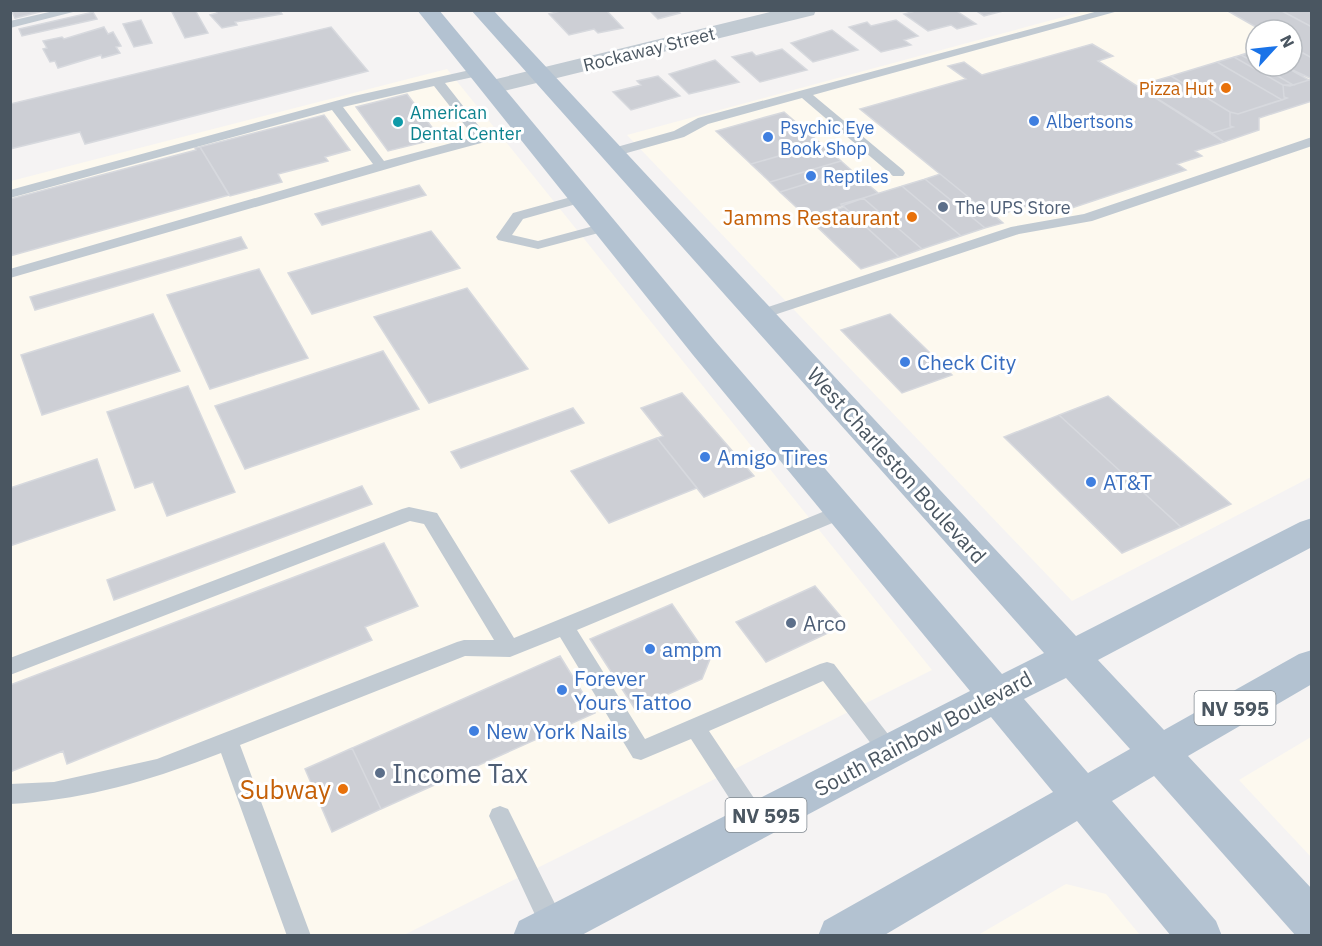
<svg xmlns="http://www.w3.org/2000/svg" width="1322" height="946" font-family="'IBM Plex Sans',sans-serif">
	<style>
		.commercial { fill: #fdf9ef; fill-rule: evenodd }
		.building { fill: #cdcfd5; stroke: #d7d9de; stroke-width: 1.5 }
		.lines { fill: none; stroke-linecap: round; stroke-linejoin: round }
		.lane { fill: #c1cad2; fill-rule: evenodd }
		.street { fill: #c1cad2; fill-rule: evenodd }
		.primary { fill: #b3c2d1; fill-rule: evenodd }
		.food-dot { fill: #e8710a; stroke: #fff; stroke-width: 2 }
		.shop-dot { fill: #3f7fe0; stroke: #fff; stroke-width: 2 }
		.culture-dot { fill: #0f9aa8; stroke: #fff; stroke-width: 2 }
		.service-dot { fill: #5c6f8a; stroke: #fff; stroke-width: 2 }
		.labels { text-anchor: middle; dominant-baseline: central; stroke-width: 6; stroke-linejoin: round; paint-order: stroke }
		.far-street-label { font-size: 18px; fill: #4a5661; stroke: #fff }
		.far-food-label { font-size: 18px; fill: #c56008; stroke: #fff; text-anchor: end }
		.far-culture-label { font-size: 18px; fill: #0d838f; stroke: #fff; text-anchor: start }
		.far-shop-label { font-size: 18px; fill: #366cbe; stroke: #fff; text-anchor: start }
		.far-service-label { font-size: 18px; fill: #4e5e75; stroke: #fff; text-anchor: start }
		.shield { fill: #fff; stroke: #808990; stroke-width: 1.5 }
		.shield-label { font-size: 20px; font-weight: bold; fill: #4a5661 }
		.food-label { font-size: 21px; fill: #c56008; stroke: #fff; text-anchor: end }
		.shop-label { font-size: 21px; fill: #366cbe; stroke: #fff; text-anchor: start }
		.street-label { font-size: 21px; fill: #4a5661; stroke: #fff }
		.service-label { font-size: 21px; fill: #4e5e75; stroke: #fff; text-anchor: start }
		.near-service-label { font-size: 26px; fill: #4e5e75; stroke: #fff; text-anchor: start }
		.near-food-label { font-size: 26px; fill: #c56008; stroke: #fff; text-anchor: end }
	</style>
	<rect width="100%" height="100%" fill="#f5f3f3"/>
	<path class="commercial" d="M1085,11H1311V477L1072,601L627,135ZM1256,30H1292V66H1256Z
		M447,69L932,670L404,935L11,936V181Z
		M1311,737V857L1239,780Z
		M1066,884L1106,894L1140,935H978Z"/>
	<path class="building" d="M14,10H48L15,18L12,11Z
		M171,10H195L208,33L185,38Z
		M216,10H279L282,14L235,22L237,25L222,28L210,15L217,13Z
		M564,10H606L623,28L598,33L594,29L569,35L549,14Z
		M649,10H677L680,13L658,19Z
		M919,10H955L976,24L957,29L951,25L928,31L904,14Z
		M975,10H1007L984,16Z
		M1226,10H1280L1312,27V58L1292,47V30H1261Z
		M1280,10H1312V27Z
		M93,12L97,19L22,36L19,29Z
		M141,20L152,43L134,47L123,24Z
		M896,20L918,36L904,40L911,45L881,52L849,27L867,22L871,26Z
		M104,27L108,34L113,32L121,46L116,47L120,53L102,58L101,55L58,68L55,61L50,62L43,49L47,48L43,41L62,37L64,39Z
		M331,27L368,71L85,144L80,132L10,149V104Z
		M832,30L858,50L813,62L791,43Z
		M1092,44L1113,56L1098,61L1224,142L1195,151L1202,156L1177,164L1186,170L1069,209L1061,202L1034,211L1027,206L993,217L860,109L966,79L948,66L964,62L982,75Z
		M1292,47L1312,58V79L1284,66H1292Z
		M782,49L807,70L760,82L732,57L752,52L756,56Z
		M1256,50V63L1241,55Z
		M1241,55L1256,63V66H1261L1293,85H1283L1234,57Z
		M1234,57L1283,85L1284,97L1287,98L1282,100L1217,62Z
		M715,60L739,82L689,94L669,74Z
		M1217,62L1282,100L1238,114L1230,112L1171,76Z
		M1261,66H1284L1309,80L1293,85Z
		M658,76L680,96L631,110L613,92L641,85L637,81Z
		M1171,76L1230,112V126L1233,127L1212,133L1137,86Z
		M1312,79V101L1259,118V130L1224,142L1212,133L1233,127L1230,126V112L1238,114L1287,98L1284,97L1283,85L1290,86Z
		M407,94L440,138L388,151L356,107Z
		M784,112L821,144L751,164L716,131Z
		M324,115L350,150L325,157L328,161L278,174L282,182L230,196L200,147Z
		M821,144L841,161L770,182L751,164Z
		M200,147L229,195L10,256V199L196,150L195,148Z
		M841,161L851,170L780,192L770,182Z
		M851,170L878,193L808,218L780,192Z
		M940,174L993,217L995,216L1003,223L985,228L925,179Z
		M925,179L985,228L961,236L902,186Z
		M419,185L426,195L322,225L315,214Z
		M902,186L961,236L922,249L863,198Z
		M863,198L922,249L899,257L841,204Z
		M844,207L899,257L861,269L808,218Z
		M431,231L460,268L312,314L288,273Z
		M241,237L247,248L35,310L30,297Z
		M259,269L308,358L210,389L167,295Z
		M467,288L528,369L429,403L374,317Z
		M153,314L180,371L42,415L21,355Z
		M890,314L925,348L952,375L902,393L841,330Z
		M383,351L419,409L245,469L215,406Z
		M188,386L235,492L167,516L153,482L135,488L107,412Z
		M682,393L754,476L704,497L657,438L663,436L641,408Z
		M1108,396L1180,459L1231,504L1181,527L1059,415Z
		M573,408L584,423L461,468L451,452Z
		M1059,415L1181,527L1122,553L1004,437Z
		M657,438L697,488L609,523L571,471Z
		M97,459L115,510L10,546V488Z
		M362,486L372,504L114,600L107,580Z
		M384,543L418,606L365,627L372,640L67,764L63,751L10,772V685Z
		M815,586L847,624L766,662L736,622Z
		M672,604L710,659L702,679L635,709L590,639Z
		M560,656L595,713L381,809L352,748Z
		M352,748L381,809L332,832L305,769Z"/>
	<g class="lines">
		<path class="lane" d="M58,10H81L10,28V21Z
			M1102,10H1122L813,95L903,170L905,173L903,176H893L802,98L708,124L684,137L616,156L611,157L604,153L606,150L674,131L698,118Z
			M479,68L485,72L483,75L445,83L485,134L525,123L530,124L532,127L530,130L418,160L10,278V269L373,164L332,110L10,198V190L354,96ZM434,86L474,137L384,161L343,107Z
			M1312,137V146L1092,221L1019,234L765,318L759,320L751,315L753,312L1011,227L1084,214Z
			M582,194L587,195L589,198L587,201L523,219L512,235L538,241L605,223L612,227L610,230L538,249L498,240L496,237L513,213Z
			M842,504L849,506L851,511L849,516L577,630L645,739L820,664L827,662L834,664L901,751L898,758L890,760L882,758L823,681L709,731L764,813L767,820L764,827L756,830L748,827L691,739L641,760L633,758L560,637L510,657L465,656L240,745L311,936H287L221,753C152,780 85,800 10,804V784L54,782L157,759L457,642L464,640H494L424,524L410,521L10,675V658L402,509L409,507L437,513L514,638Z
			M500,806L508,809L562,918L565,926L562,934H544L489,816L492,809Z"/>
		<path class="street" d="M778,10H816L814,15L492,94L484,92L480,87L484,82Z"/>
		<path class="primary" d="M417,10H439L715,341L1002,674L1044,653L471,10H493L1076,636L1300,522L1312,518V547L1098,660L1164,730L1299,654L1312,650V684L1188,756L1312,889V936H1296L1154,776L1112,801L1216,921L1222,936H1171L1077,821L883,936H818L824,921L1053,792L991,717L580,936H513L519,921L970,691L693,355ZM1066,678L1130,749L1088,773L1024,699Z"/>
	</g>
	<g class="food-dot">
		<circle cx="1226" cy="88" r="6"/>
		<circle cx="912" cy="217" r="6"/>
		<circle cx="343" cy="789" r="6"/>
	</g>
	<g class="shop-dot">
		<circle cx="1034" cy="121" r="6"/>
		<circle cx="768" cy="137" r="6"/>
		<circle cx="811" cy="176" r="6"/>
		<circle cx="905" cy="362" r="6"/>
		<circle cx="705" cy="457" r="6"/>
		<circle cx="1091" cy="482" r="6"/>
		<circle cx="650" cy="649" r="6"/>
		<circle cx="562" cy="690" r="6"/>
		<circle cx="474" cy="731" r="6"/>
	</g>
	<circle class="culture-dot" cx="398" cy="122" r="6"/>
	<g class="service-dot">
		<circle cx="943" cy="207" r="6"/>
		<circle cx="791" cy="623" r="6"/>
		<circle cx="380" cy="773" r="6"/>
	</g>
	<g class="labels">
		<g class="far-street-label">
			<text transform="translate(649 49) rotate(-14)">Rockaway Street</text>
		</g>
		<g class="far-food-label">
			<text x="1214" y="88">Pizza Hut</text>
		</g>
		<g class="far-culture-label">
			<text x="410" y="112">American<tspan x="410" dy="21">Dental Center</tspan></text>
		</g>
		<g class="far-shop-label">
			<text x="1046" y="121">Albertsons</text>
			<text x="780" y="127">Psychic Eye<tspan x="780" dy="21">Book Shop</tspan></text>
			<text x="823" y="176">Reptiles</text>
		</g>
		<g class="far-service-label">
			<text x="955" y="207">The UPS Store</text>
		</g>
		<g class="shield">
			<rect x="1194.5" y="691" width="81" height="34" rx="4.5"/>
			<rect x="725.5" y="798" width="81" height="34" rx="4.5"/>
		</g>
		<g class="shield-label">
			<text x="1235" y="708">NV 595</text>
			<text x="766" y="815">NV 595</text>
		</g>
		<g class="food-label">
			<text x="900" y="217">Jamms Restaurant</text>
		</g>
		<g class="shop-label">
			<text x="917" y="362">Check City</text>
			<text x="717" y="457">Amigo Tires</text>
			<text x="1103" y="482">AT&amp;T</text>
			<text x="662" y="649">ampm</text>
			<text x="574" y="678">Forever<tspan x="574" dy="24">Yours Tattoo</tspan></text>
			<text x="486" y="731">New York Nails</text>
		</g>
		<g class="street-label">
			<text transform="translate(897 465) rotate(48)">West Charleston Boulevard</text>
			<text transform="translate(923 733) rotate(-28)">South Rainbow Boulevard</text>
		</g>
		<g class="service-label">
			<text x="803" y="623">Arco</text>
		</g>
		<g class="near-service-label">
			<text x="392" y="773">Income Tax</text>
		</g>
		<g class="near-food-label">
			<text x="331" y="789">Subway</text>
		</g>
	</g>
	<rect width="1322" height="946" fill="none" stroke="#4a5661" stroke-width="24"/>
	<g transform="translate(1274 48) rotate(63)"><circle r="28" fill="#ffffff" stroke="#b7bbc0" stroke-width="1.5"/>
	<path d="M0-4.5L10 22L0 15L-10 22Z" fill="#1a73e8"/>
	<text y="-9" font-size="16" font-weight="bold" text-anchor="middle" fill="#4a5661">N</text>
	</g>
</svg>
